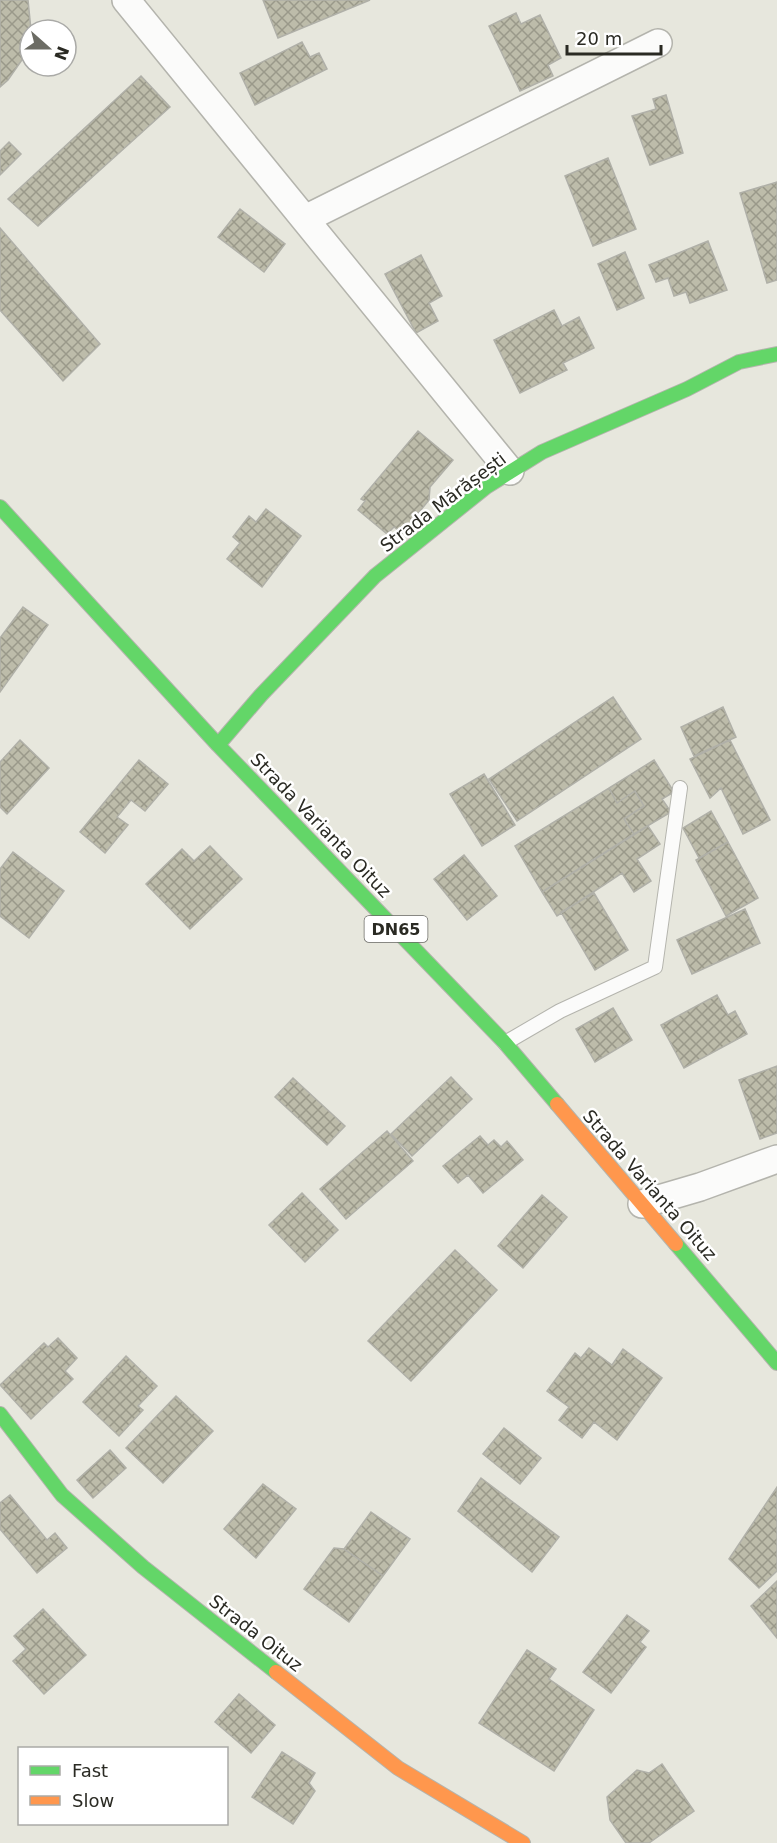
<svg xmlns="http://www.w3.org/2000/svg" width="777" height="1843" font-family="'DejaVu Sans',sans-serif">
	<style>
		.building { fill: url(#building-cross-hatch); stroke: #b0b0a8; stroke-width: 1.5 }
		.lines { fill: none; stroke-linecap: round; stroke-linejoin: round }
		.lane-casing { stroke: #b4b4ad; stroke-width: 16 }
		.street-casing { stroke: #b4b4ad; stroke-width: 30 }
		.fast-casing { stroke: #b4b4ad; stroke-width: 16 }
		.slow-casing { stroke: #b4b4ad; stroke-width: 16 }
		.lane { stroke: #fbfbfa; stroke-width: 14 }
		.street { stroke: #fbfbfa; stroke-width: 27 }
		.fast { stroke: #63d668; stroke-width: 14 }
		.slow { stroke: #ff974d; stroke-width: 14 }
		.labels { text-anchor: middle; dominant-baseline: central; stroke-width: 5; stroke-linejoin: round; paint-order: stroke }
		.shield { fill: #fff; stroke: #6a6a65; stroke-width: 1.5 }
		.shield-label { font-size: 16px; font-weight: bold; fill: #2a2a23 }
		.street-label { font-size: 18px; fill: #2a2a23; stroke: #fff }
	</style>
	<defs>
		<pattern id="building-cross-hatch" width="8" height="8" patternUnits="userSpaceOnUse" patternTransform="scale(1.5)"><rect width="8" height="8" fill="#bdbcaa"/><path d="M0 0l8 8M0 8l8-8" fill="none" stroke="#9a998a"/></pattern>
	</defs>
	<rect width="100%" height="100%" fill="#e7e7dd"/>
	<path class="building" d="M0,0H28L31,30L24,57L8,80L0,87Z
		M263,0H370L278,38Z
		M516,13L521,24L540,15L561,58L548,65L553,76L520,91L489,26Z
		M302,42L310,57L319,53L327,69L255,105L240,73Z
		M141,76L170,107L38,226L8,199Z
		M666,95L683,153L650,165L632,116L656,109L653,99Z
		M9,142L21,154L0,175V151Z
		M608,158L636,229L593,246L565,176Z
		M777,182V280L767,283L740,193Z
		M240,209L285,244L264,272L218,237Z
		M0,228L100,344L63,381L0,310Z
		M708,241L727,290L690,303L686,292L674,296L668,278L656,282L649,265Z
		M625,252L644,298L617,310L598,264Z
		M421,255L442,296L429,303L438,321L416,333L385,274Z
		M554,310L562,326L579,317L594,348L563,363L567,370L520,393L494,340Z
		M418,431L453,460L430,487L429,500L402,533L394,527L387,534L358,510L365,501L361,499Z
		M266,509L301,536L262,587L227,559L240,543L233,537L249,516L256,522Z
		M23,607L48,625L0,692V638Z
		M613,697L641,739L517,821L489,779Z
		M723,707L736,737L694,756L681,727Z
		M20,740L49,768L7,814L0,807V762Z
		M730,740L770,820L743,834L721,788L710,798L690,759Z
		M139,760L168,784L145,811L131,800L117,817L128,825L105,853L80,832Z
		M654,760L674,792L662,799L671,812L634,834L624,819L644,806L635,791L617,803L609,788Z
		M484,774L515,825L482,846L450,794Z
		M609,788L617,803L635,791L644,806L624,819L634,834L542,892L515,846Z
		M711,811L728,842L699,858L683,828Z
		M648,826L660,844L637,859L651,881L634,892L622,873L557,916L542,892Z
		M728,842L758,898L726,916L696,860Z
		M210,846L242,879L190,929L146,884L182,849L194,861Z
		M13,852L64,891L29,938L0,916V869Z
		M464,855L497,896L467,920L434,879Z
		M594,893L628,950L595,970L561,912Z
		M745,909L760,943L692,974L677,940Z
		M717,995L728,1015L735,1011L747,1034L684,1068L661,1025Z
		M613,1008L632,1040L595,1062L576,1029Z
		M777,1066V1133L760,1139L739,1080Z
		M451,1077L472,1099L412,1156L391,1134Z
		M293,1078L345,1126L327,1145L275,1097Z
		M387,1131L413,1161L346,1219L320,1189Z
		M480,1136L488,1145L494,1140L501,1147L507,1141L523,1160L483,1193L468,1175L458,1183L443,1166Z
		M302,1193L338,1230L305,1262L269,1225Z
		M542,1195L567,1217L523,1268L498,1246Z
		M455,1250L497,1290L411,1381L368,1341Z
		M58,1338L77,1358L65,1371L73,1379L31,1419L0,1385L44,1343L48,1347Z
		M589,1348L612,1365L623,1349L662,1378L617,1440L594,1422L582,1438L559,1420L569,1407L547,1391L575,1353L581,1358Z
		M126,1356L157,1386L138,1406L143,1410L119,1436L83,1402Z
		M176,1396L213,1431L163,1483L126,1448Z
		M504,1428L541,1458L520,1484L483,1454Z
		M110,1450L126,1468L93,1498L77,1480Z
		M481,1478L559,1537L532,1572L458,1511Z
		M263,1484L296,1509L256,1558L224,1529Z
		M777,1487V1571L759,1588L729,1559Z
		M10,1495L47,1540L55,1533L67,1548L37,1573L0,1529V1503Z
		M371,1512L410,1539L383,1576L344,1549Z
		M334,1548L344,1549L383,1576L349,1622L304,1589Z
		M777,1581V1638L751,1606Z
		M43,1609L86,1655L44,1694L13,1661L26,1649L14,1636Z
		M627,1615L649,1631L640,1642L646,1647L611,1693L583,1672Z
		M527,1650L556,1669L549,1679L594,1710L554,1771L479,1723Z
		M239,1694L275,1725L251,1753L215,1722Z
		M282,1752L315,1773L309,1783L315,1791L293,1824L252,1797Z
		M662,1764L694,1811L649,1843H626L610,1820L607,1797L637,1770L649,1773Z"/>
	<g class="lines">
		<defs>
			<path id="lane" d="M505,1043L560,1011L655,967L680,788"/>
			<path id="street" d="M126,0L510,471
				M305,219L658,43
				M642,1204L700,1187L777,1159"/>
			<path id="fast" d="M0,507L218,745L505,1043L557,1104
				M218,745L261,695L375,576L486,487L542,452L687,389L739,362L777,354
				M676,1244L777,1363
				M0,1414L62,1495L143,1567L276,1672"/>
			<path id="slow" d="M557,1104L676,1244
				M276,1672L398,1768L523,1843"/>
		</defs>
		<use href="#lane" class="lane-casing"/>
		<use href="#street" class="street-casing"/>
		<use href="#fast" class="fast-casing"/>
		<use href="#slow" class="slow-casing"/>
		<use href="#lane" class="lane"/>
		<use href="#street" class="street"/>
		<use href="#fast" class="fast"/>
		<use href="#slow" class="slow"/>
	</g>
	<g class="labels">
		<rect class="shield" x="364.5" y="916" width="63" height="26" rx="4.5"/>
		<g class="shield-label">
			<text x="396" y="929">DN65</text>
		</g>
		<g class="street-label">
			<text transform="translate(443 502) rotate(-37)">Strada Mărășești</text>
			<text transform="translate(321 825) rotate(46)">Strada Varianta Oituz</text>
			<text transform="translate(650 1185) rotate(49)">Strada Varianta Oituz</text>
			<text transform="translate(256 1633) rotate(38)">Strada Oituz</text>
		</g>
	</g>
	<rect x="18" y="1747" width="210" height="78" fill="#ffffff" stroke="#aaaaa7" stroke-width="1.5"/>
	<rect x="30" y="1766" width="30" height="9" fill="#63d668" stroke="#aaaaa7" stroke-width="1.5"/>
	<text x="72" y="1777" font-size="18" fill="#2a2a23">Fast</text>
	<rect x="30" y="1796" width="30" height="9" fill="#ff974d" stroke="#aaaaa7" stroke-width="1.5"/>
	<text x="72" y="1807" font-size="18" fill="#2a2a23">Slow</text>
	<g transform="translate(48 48) rotate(111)"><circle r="28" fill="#ffffff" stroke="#aaaaa7" stroke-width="1.5"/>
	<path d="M0-4.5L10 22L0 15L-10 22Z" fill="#6c6c64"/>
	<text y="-9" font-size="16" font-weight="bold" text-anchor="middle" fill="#2a2a23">N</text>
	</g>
	<path d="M567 45v9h94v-9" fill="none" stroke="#2a2a23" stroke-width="3"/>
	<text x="576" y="45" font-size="18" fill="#2a2a23" stroke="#ffffff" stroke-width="4.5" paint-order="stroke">20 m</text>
</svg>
